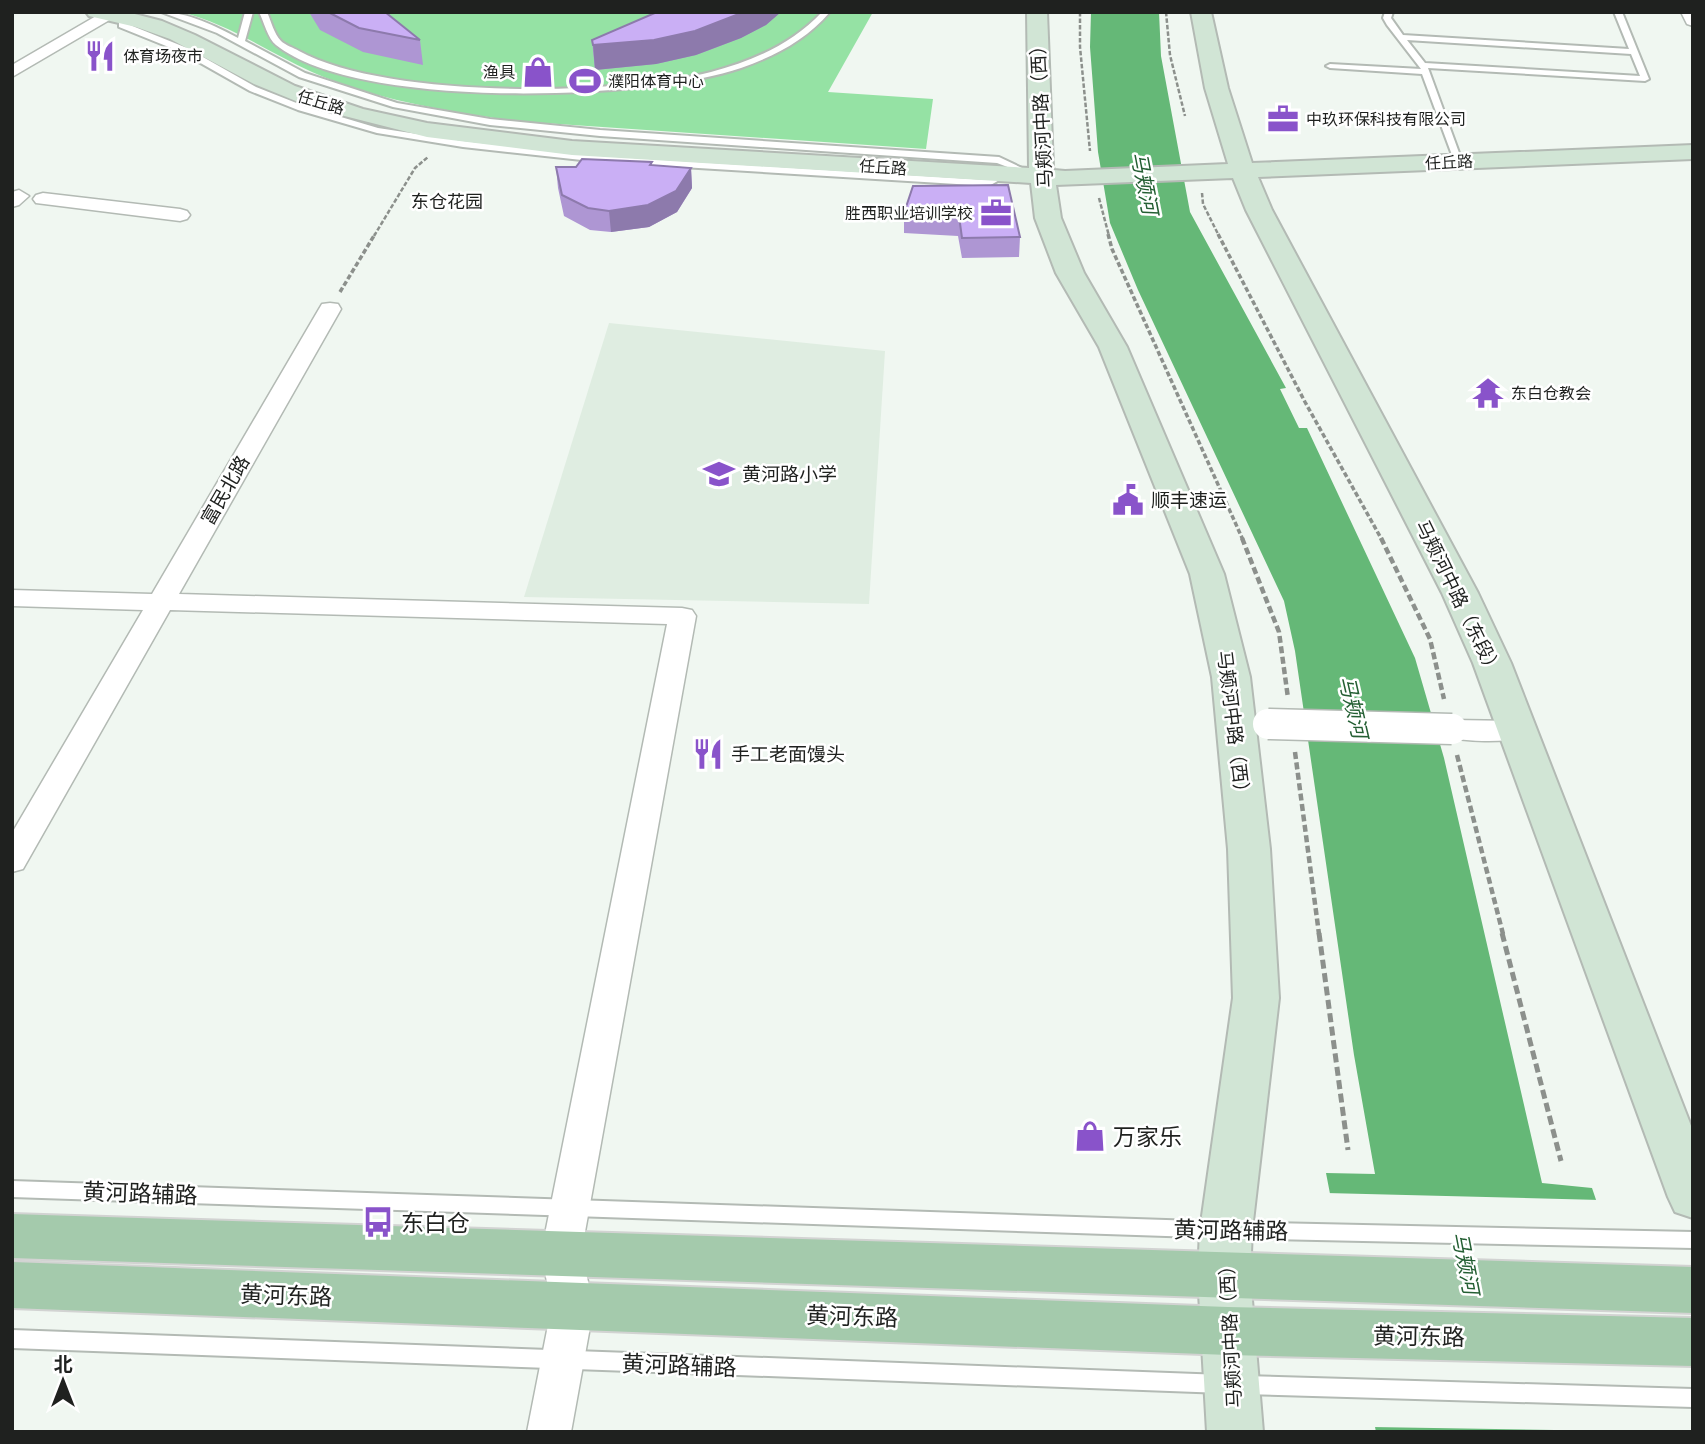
<svg xmlns="http://www.w3.org/2000/svg" width="1705" height="1444" font-family="Ubuntu,'Noto Sans SC',sans-serif">
	<style>
		.built { fill: #dfede1 }
		.green { fill: #95e2a4 }
		.water { fill: #65b877 }
		.pier { fill: #f0f7f1 }
		.lines { fill: none; stroke-linecap: round; stroke-linejoin: round }
		.lane-casing { stroke: #b3bab4; stroke-width: 4 }
		.street-casing { stroke: #b3bab4; stroke-width: 3 }
		.secondary-casing { stroke: #b3bab4; stroke-width: 4 }
		.primary-casing { stroke: #d2d3d2; stroke-width: 4 }
		.path-far3 { stroke: #8c908c; stroke-width: 2.5; stroke-dasharray: 4.5 2; stroke-linecap: butt }
		.path-far2 { stroke: #8c908c; stroke-width: 3.5; stroke-dasharray: 5 2.5; stroke-linecap: butt }
		.path-far1 { stroke: #8c908c; stroke-width: 4.5; stroke-dasharray: 7 3.5; stroke-linecap: butt }
		.path { stroke: #8c908c; stroke-width: 5; stroke-dasharray: 9 4.5; stroke-linecap: butt }
		.lane { fill: #fff; fill-rule: evenodd }
		.street { fill: #fff; fill-rule: evenodd }
		.secondary { fill: #d1e5d5; fill-rule: evenodd }
		.primary { fill: #a4caac; fill-rule: evenodd }
		.street-bridge-casing { stroke: #b3bab4; stroke-width: 33; stroke-linecap: butt }
		.street-bridge { stroke: #fff; stroke-width: 30 }
		.wall { fill: #ae96d3 }
		.shaded-wall { fill: #8d7aac }
		.building { fill: #caaff5; stroke: #8d7aac; stroke-width: 2 }
		.labels { text-anchor: middle; dominant-baseline: central; stroke-width: 5; stroke-linejoin: round; paint-order: stroke }
		.far-poi-label { font-size: 16px; fill: #1f211f; stroke: #fff; text-anchor: start }
		.far-street-label { font-size: 16px; fill: #1f211f; stroke: #fff }
		.far-neighbourhood-label { font-size: 18px; fill: #1f211f; stroke: #fff }
		.street-label { font-size: 19px; fill: #1f211f; stroke: #fff }
		.poi-label { font-size: 19px; fill: #1f211f; stroke: #fff; text-anchor: start }
		.water-label { font-size: 21px; font-style: italic; fill: #245f33; stroke: #fff }
		.near-poi-label { font-size: 23px; fill: #1f211f; stroke: #fff; text-anchor: start }
		.near-street-label { font-size: 23px; fill: #1f211f; stroke: #fff }
	</style>
	<rect width="100%" height="100%" fill="#f0f7f1"/>
	<path class="built" d="M609,323L885,351L869,604L524,597Z"/>
	<path class="green" d="M181,12H873L828,92L933,99L926,149L514,121C447,111 375,100 312,72C268,52 229,24 181,12Z"/>
	<path class="water" d="M1091,12H1159L1161,56L1190,212L1286,388L1280,389L1299,428H1307L1415,658L1444,758L1542,1183L1592,1188L1675,1432H1376L1326,1173L1375,1174L1354,1055L1295,651L1284,601L1138,290L1110,223L1098,152L1090,47Z"/>
	<path class="pier" d="M1326,1193L1600,1200L1679,1432L1372,1427Z"/>
	<g class="lines">
		<defs>
			<path id="lane" d="M161,12C187,12 216,26 238,38L245,12H253L245,41L305,73L397,103L490,119L600,130L999,157L1022,168L1018,171L997,163L600,136L490,125L393,107L299,77L217,33Z
				M259,12H267C271,21 274,34 281,41C285,45 294,48 299,51C387,99 614,96 711,72C753,61 792,44 822,12H830C806,40 775,56 741,68C645,101 357,110 276,45C268,39 264,22 259,12Z
				M1385,12H1393L1391,18L1403,35L1629,49L1614,12H1622L1649,79L1645,81L1428,68L1462,161L1455,163L1422,74L1330,68L1326,66L1330,64L1421,69L1387,25L1383,18ZM1407,40L1631,54L1640,76L1425,63Z
				M119,23H125L187,48L256,87L304,106L378,128L463,141L600,156L987,180L1004,172L1008,175L989,186L600,162L463,147L377,133L298,110L250,91L181,52L119,27Z
				M12,1181L1226,1222L1693,1232V1248L1226,1238L12,1197Z
				M12,1330L1223,1375L1230,1378L1233,1384L1230,1390L1223,1393L12,1348Z
				M1243,1376L1693,1389V1407L1243,1394L1236,1391L1233,1385L1236,1379Z"/>
			<path id="street" d="M103,12H116L118,15L12,77V65Z
				M1681,12H1693V26L1687,24Z
				M19,190L29,196L19,205L12,207V192Z
				M43,193L180,209L187,211L190,215L187,219L180,221L36,203L33,199L36,195Z
				M330,303L338,304L341,309L179,594L682,608L692,610L696,616L581,1254L594,1305L571,1432H527L552,1305L541,1254L667,624L170,610L23,869L12,872V833L143,610L12,606V590L152,594L319,309L322,304Z
				M1452,720L1517,721L1528,723L1532,730L1528,737C1503,743 1466,742 1441,736L1437,729L1441,722Z"/>
			<path id="secondary" d="M86,12H127L162,21L195,35L295,86L363,109L427,123L572,141L1029,168L1027,12H1047L1053,167L1054,170L1065,171L1228,164L1205,88L1191,12H1211L1228,88L1252,163L1693,145V159L1258,177L1272,210L1478,593L1511,663L1693,1131V1218L1675,1212L1668,1197L1473,663L1442,593L1246,210L1233,178L1056,185L1061,218L1084,273L1127,347L1224,574L1250,677L1270,849L1279,998L1252,1230L1250,1276L1263,1432H1207L1198,1276L1200,1230L1233,998L1228,849L1212,677L1190,574L1099,347L1056,273L1035,218L1031,183L572,155L427,137L313,108L254,84L170,39L136,27L89,16Z"/>
			<path id="primary" d="M12,1214L1693,1267V1313L12,1258Z
				M12,1262L1228,1307L1693,1318V1366L1228,1355L12,1308Z"/>
		</defs>
		<use href="#lane" class="lane-casing"/>
		<use href="#street" class="street-casing"/>
		<use href="#secondary" class="secondary-casing"/>
		<use href="#primary" class="primary-casing"/>
		<path class="path-far3" d="M1080,12V47L1090,151
			M1166,12L1170,55L1185,116
			M1202,193L1203,204L1219,236
			M1099,198L1109,236
			M374,236L415,168L428,157"/>
		<path class="path-far2" d="M1108,234L1112,249L1243,540
			M1218,234L1305,402L1382,540
			M340,292L375,234"/>
		<path class="path-far1" d="M1242,538L1279,632L1288,698
			M1381,538L1430,639L1444,699
			M1295,752L1319,934
			M1457,755L1503,934"/>
		<path class="path" d="M1319,933L1348,1150
			M1502,933L1561,1161"/>
		<use href="#lane" class="lane"/>
		<use href="#street" class="street"/>
		<use href="#secondary" class="secondary"/>
		<use href="#primary" class="primary"/>
		<defs>
			<path id="street-bridge" d="M1268,724L1452,729"/>
		</defs>
		<use href="#street-bridge" class="street-bridge-casing"/>
		<use href="#street-bridge" class="street-bridge"/>
	</g>
	<path class="wall" d="M309,12H385L420,40L423,65L363,52L320,30Z
		M657,12H781L766,25L741,38L696,55L656,64L595,70L592,40Z
		M652,162V165L691,168L692,188L677,212L649,227L611,232L590,230L564,216L558,188L556,167H576Z
		M913,186L1020,237L1019,257L962,258L958,236L904,233V213Z"/>
	<path class="shaded-wall" d="M744,12H781L766,25L741,38L696,55L656,64L595,70L593,45Z
		M691,168L692,188L677,212L649,227L611,232L609,211Z"/>
	<path class="building" d="M328,12H385L420,40L359,28Z
		M657,12H744L695,31L654,40L593,45L592,40Z
		M582,159L652,162L650,165L691,168L676,191L648,205L609,211L588,208L562,195L556,167H576Z
		M1008,185L1020,237L962,238L959,216L904,213L913,186Z"/>
	<defs>
		<symbol id="restaurant-bare" viewBox="-9 -9 18 18"><path d="M-5-6h1v4h1v-4h1v4h1v-4h1v5L-1.5 .5V6h-2V.5L-5-1ZM5-6V6H3V1.5H1.5Q1.5-4 5-6Z" fill="#8953ca" stroke="#fff" stroke-width="2.5" paint-order="stroke"/></symbol>
		<symbol id="shop-bare" viewBox="-9 -9 18 18"><path d="M-5-2.5h2.3a2.7 3.5 0 0 1 5.4 0H5L5.5 6h-11ZM-1.5-2.5h3a1.5 2.3 0 0 0-3 0Z" fill="#8953ca" stroke="#fff" stroke-width="2.5" paint-order="stroke"/></symbol>
		<symbol id="stadium-bare" viewBox="-9 -9 18 18"><path d="M0-5a6.5 5 0 1 0 0 10a6.5 5 0 1 0 0-10ZM-3.5-1.8h7v3.6h-7Z" fill="#8953ca" stroke="#fff" stroke-width="2.5" paint-order="stroke"/></symbol>
		<symbol id="office-bare" viewBox="-9 -9 18 18"><path d="M-6-3h4V-5.5h4V-3h4V5H-6ZM-1-4.5V-3h2v-1.5ZM-6 0V1H6V0Z" fill="#8953ca" stroke="#fff" stroke-width="2.5" paint-order="stroke"/></symbol>
		<symbol id="temple-bare" viewBox="-9 -9 18 18"><path d="M0-6L5-2H3V0L6.5 2.5H4V6H1.5V3h-3V6H-4V2.5H-6.5L-3 0V-2H-5Z" fill="#8953ca" stroke="#fff" stroke-width="2.5" paint-order="stroke"/></symbol>
		<symbol id="school-bare" viewBox="-9 -9 18 18"><path d="M0-5L7-2L0 1L-7-2ZM-4 1L0 2.5L4 1V4Q0 6-4 4Z" fill="#8953ca" stroke="#fff" stroke-width="2.5" paint-order="stroke"/></symbol>
		<symbol id="civic-bare" viewBox="-9 -9 18 18"><path d="M-.6-6.5H3V-4.5H.6V-3L4-1V1h2V6H-6V1h2V-1L-.6-3ZM-1.2 2.5V6h2.4V2.5Z" fill="#8953ca" stroke="#fff" stroke-width="2.5" paint-order="stroke"/></symbol>
		<symbol id="bus-bare" viewBox="-9 -9 18 18"><path d="M-5-6H5V4H4V6H2V4H-2V6H-4V4H-5ZM-3.5-4V0h7V-4ZM-3.5 1.2v1.5H-2V1.2ZM2 1.2v1.5H3.5V1.2Z" fill="#8953ca" stroke="#fff" stroke-width="2.5" paint-order="stroke"/></symbol>
	</defs>
	<g fill-rule="evenodd">
		<use href="#restaurant-bare" x="78" y="34" width="44" height="44"/>
		<use href="#shop-bare" x="516" y="50" width="44" height="44"/>
		<use href="#stadium-bare" x="563" y="59" width="44" height="44"/>
		<use href="#office-bare" x="1261" y="97" width="44" height="44"/>
		<use href="#office-bare" x="974" y="191" width="44" height="44"/>
		<use href="#temple-bare" x="1466" y="371" width="44" height="44"/>
		<use href="#school-bare" x="697" y="452" width="44" height="44"/>
		<use href="#civic-bare" x="1106" y="478" width="44" height="44"/>
		<use href="#restaurant-bare" x="686" y="732" width="44" height="44"/>
		<use href="#shop-bare" x="1068" y="1114" width="44" height="44"/>
		<use href="#bus-bare" x="356" y="1200" width="44" height="44"/>
	</g>
	<g class="labels">
		<g class="far-poi-label">
			<text x="123" y="56">体育场夜市</text>
			<text x="515" y="72" text-anchor="end">渔具</text>
			<text x="608" y="81">濮阳体育中心</text>
			<text x="1306" y="119">中玖环保科技有限公司</text>
			<text x="973" y="213" text-anchor="end">胜西职业培训学校</text>
			<text x="1511" y="393">东白仓教会</text>
		</g>
		<g class="far-street-label">
			<text transform="translate(321 102) rotate(17)">任丘路</text>
			<text transform="translate(1449 162) rotate(-3)">任丘路</text>
			<text transform="translate(883 167) rotate(4)">任丘路</text>
		</g>
		<g class="far-neighbourhood-label">
			<text x="447" y="201">东仓花园</text>
		</g>
		<g class="street-label">
			<text transform="translate(1041 112) rotate(-93)">马颊河中路（西）</text>
			<text transform="translate(225 490) rotate(-60)">富民北路</text>
			<text transform="translate(1459 598) rotate(64)">马颊河中路（东段）</text>
			<text transform="translate(1234 726) rotate(83)">马颊河中路（西）</text>
			<text transform="translate(1230 1332) rotate(-93)">马颊河中路（西）</text>
		</g>
		<g class="poi-label">
			<text x="742" y="474">黄河路小学</text>
			<text x="1151" y="500">顺丰速运</text>
			<text x="731" y="754">手工老面馒头</text>
		</g>
		<g class="water-label">
			<text transform="translate(1145 183) rotate(79)">马颊河</text>
			<text transform="translate(1354 707) rotate(77)">马颊河</text>
			<text transform="translate(1466 1263) rotate(79)">马颊河</text>
		</g>
		<g class="near-poi-label">
			<text x="1113" y="1136">万家乐</text>
			<text x="401" y="1222">东白仓</text>
		</g>
		<g class="near-street-label">
			<text transform="translate(140 1193) rotate(2)">黄河路辅路</text>
			<text transform="translate(1231 1230) rotate(1)">黄河路辅路</text>
			<text transform="translate(286 1295) rotate(2)">黄河东路</text>
			<text transform="translate(852 1316) rotate(2)">黄河东路</text>
			<text transform="translate(1419 1336) rotate(1)">黄河东路</text>
			<text transform="translate(679 1365) rotate(2)">黄河路辅路</text>
		</g>
	</g>
	<rect width="1705" height="1444" fill="none" stroke="#1f211f" stroke-width="28"/>
	<g transform="translate(63 1381)" stroke="#ffffff" stroke-width="5" paint-order="stroke">
	<path d="M0-5L12 26L0 18L-12 26Z" fill="#1f211f"/>
	<text y="-10" font-size="19" font-weight="bold" text-anchor="middle" fill="#1f211f">北</text>
	</g>
</svg>
